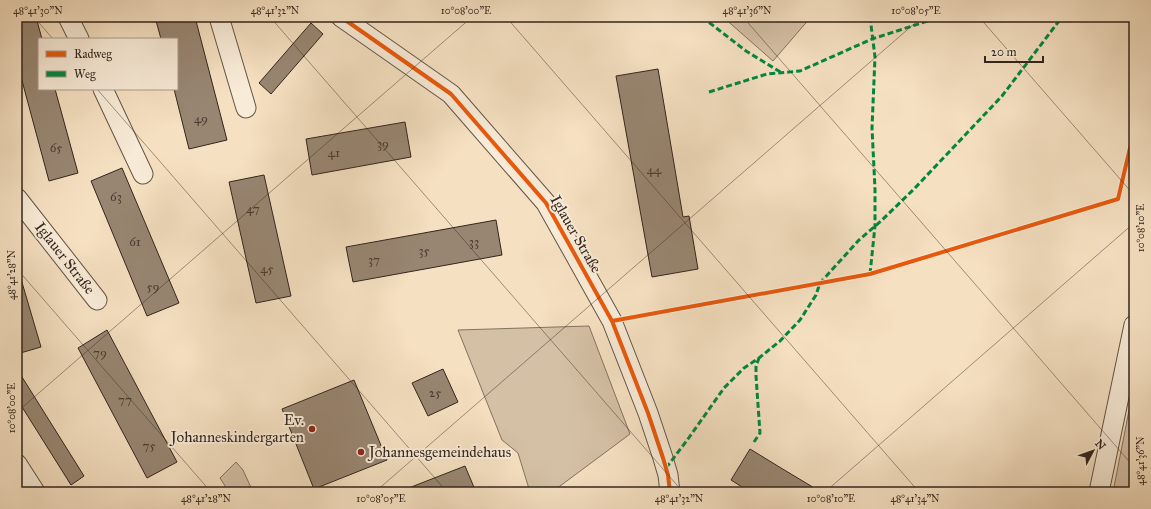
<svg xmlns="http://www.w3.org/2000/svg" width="1151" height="509" font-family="'IM FELL Great Primer',serif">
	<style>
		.green { fill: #d4c0a5; stroke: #847261 }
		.building { fill: #988672; stroke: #33251d }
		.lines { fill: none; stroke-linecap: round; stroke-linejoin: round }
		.minor-casing { stroke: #645446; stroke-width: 21 }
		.minor { stroke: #f8ebd7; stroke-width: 19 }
		.quiet { stroke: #00873e; stroke-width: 3; stroke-dasharray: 6 3; stroke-linecap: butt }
		.cycleway-casing { stroke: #f8ebd7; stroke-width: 6 }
		.cycleway { stroke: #e8590c; stroke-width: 4 }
		.ticks { fill: none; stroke: #33251d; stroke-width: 1; stroke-opacity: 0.45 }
		.poi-dot { fill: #8f2418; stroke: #f8ebd7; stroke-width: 1.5 }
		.labels { text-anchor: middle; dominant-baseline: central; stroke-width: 4; stroke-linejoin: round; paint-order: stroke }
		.number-label { font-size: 13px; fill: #4c3d32 }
		.street-label { font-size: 15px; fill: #33251d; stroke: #f8ebd7 }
		.poi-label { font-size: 15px; fill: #33251d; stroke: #f8ebd7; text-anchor: end }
		.neatline { fill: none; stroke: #33251d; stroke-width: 1.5 }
		.ticks-label { font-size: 10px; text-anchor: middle; fill: #33251d }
	</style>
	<rect width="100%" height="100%" fill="#f5e0c1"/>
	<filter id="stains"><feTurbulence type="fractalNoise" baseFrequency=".005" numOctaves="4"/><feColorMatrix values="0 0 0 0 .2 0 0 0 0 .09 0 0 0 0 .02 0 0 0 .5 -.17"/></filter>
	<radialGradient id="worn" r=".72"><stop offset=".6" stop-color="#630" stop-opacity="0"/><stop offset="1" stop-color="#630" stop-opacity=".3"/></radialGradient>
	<path class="green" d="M723,17H811L773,61Z
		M589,326L630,434L552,492H530L518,453L502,440L458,330Z
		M1134,385V492H1113Z
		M236,462L243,470L253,492H229L220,478Z"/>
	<path class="building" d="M17,17H36L42,39H39V89H55L78,173L49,181L17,62Z
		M155,17H195L227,140L189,149L174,89H177V39H161Z
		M311,23L323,34L271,94L259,83Z
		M658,69L683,217L689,216L698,269L652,277L616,76Z
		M405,122L411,157L312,175L306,139Z
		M122,168L179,303L147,316L91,181Z
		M264,175L291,296L256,303L229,182Z
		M496,220L502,255L353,282L346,247Z
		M17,279H21L41,347L17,354Z
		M107,330L177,462L147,478L78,348Z
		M17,369L84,476L71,485L17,399Z
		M443,369L458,402L428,416L412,383Z
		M354,380L387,460L314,489L282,409Z
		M750,449L781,468L821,492H750L731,480Z
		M465,466L476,492H402L401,491Z"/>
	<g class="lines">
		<defs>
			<path id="minor" d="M68,17L79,39
				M219,17L246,108
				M341,17L451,94L546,203L612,321L648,413L663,458L668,475L670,492
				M103,89L143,174
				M17,198L97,300
				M17,464L35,492
				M1099,492L1134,325"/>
		</defs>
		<use href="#minor" class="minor-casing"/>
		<use href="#minor" class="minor"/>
		<path class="quiet" d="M702,17L746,51L782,73
			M709,92L767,74L800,71L872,39L940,17
			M870,274L875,226V189L872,128L875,57L870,17
			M754,442L760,433L756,376V366L759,358
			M666,468L688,439L724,388L744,368L759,358L780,341L800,320L816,295L820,283L859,240L881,221L914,189L1002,96L1062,17"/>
		<defs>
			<path id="cycleway" d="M341,17L451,94L546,203L612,321L648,413L663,458L668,475L670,492
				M612,321L870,274L1118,199L1134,131"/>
		</defs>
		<use href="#cycleway" class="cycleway-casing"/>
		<use href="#cycleway" class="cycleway"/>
	</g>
	<path class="ticks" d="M34,17L53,39M270,17L683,492M506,17L919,492M743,17L1134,467M979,17L1134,195M17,21L22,17M97,89L447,492M17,269L211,492M17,412L472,17M375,492L922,17M825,492L1134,223"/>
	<g class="poi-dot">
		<circle cx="312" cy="429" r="4"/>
		<circle cx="361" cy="452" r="4"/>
	</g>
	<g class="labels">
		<g class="number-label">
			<text x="201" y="119">49</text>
			<text x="383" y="144">39</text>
			<text x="56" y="148">65</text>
			<text x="334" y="153">41</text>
			<text x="654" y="170">44</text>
			<text x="116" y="197">63</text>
			<text x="253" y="209">47</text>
			<text x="135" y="242">61</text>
			<text x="474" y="242">33</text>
			<text x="424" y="251">35</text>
			<text x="374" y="260">37</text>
			<text x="267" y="269">45</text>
			<text x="153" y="287">59</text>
			<text x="100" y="353">79</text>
			<text x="435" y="393">25</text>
			<text x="125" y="400">77</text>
			<text x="149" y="446">75</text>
		</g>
		<g class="street-label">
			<text transform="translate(576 234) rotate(60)">Iglauer Straße</text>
			<text transform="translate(65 258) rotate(52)">Iglauer Straße</text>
		</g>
		<g class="poi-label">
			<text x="304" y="420">Ev.<tspan x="304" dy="17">Johanneskindergarten</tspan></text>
			<text x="369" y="452" text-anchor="start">Johannesgemeindehaus</text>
		</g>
	</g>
	<rect width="1151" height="509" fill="none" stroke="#f5e0c1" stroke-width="44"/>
	<rect x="38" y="38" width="140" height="52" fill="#f8ebd7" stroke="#a99c8d"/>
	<rect x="46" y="51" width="20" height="6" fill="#e8590c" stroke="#a99c8d"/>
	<text x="74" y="58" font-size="12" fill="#33251d">Radweg</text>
	<rect x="46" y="71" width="20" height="6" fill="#00873e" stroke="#a99c8d"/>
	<text x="74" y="78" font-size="12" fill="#33251d">Weg</text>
	<g transform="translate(1093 451) rotate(49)" stroke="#f8ebd7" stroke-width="3" paint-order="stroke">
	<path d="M0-3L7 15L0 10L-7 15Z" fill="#33251d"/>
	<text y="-6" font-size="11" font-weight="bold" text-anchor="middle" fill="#33251d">N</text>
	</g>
	<path d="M985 56v6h58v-6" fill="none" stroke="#33251d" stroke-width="2"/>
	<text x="991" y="56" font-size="12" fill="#33251d" stroke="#f8ebd7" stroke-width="3" paint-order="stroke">20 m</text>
	<rect x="22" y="22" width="1107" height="465" class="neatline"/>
	<g class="ticks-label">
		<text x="38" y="14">48°41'30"N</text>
		<text x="275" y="14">48°41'32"N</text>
		<text x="466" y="14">10°08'00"E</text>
		<text x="747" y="14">48°41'36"N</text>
		<text x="916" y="14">10°08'05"E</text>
		<text transform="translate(1140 228) rotate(-90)" y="4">10°08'10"E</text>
		<text transform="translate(11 275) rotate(-90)" y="4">48°41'28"N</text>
		<text transform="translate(11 408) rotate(-90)" y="4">10°08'00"E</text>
		<text transform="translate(1140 461) rotate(-90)" y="4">48°41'36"N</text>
		<text x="206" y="502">48°41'28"N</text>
		<text x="381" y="502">10°08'05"E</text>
		<text x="679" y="502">48°41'32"N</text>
		<text x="831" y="502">10°08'10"E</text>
		<text x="915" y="502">48°41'34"N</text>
	</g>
	<rect width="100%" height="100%" filter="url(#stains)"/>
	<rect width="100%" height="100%" fill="url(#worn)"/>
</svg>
